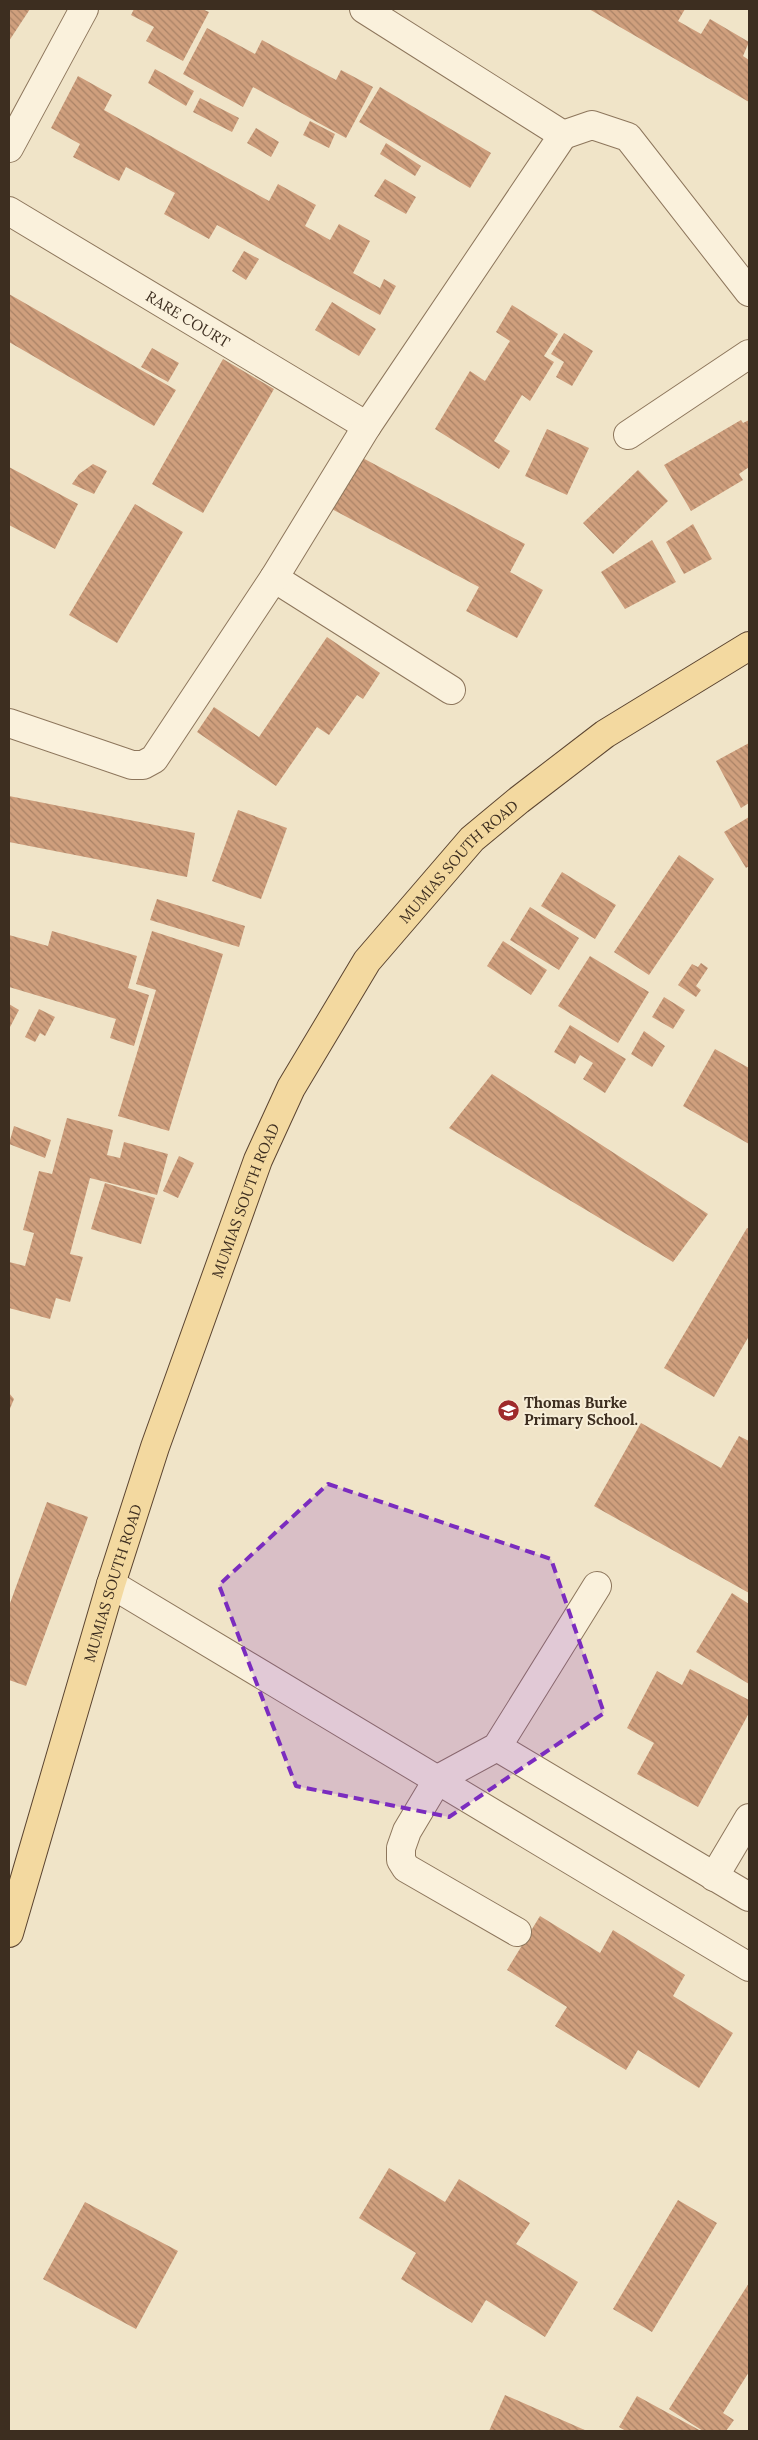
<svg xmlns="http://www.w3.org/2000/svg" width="758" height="2440" font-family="Lora,serif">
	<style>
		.building { fill: url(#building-back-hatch) }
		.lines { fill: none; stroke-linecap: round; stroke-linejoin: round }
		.minor-casing { stroke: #8d765c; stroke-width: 30 }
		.major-casing { stroke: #5b4430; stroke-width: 30 }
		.minor { stroke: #faf1dc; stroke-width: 28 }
		.major { stroke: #f3d9a0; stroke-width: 28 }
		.marked { fill: #7b2cbf; fill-opacity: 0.2; stroke: #7b2cbf; stroke-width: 4; stroke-dasharray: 10 6; stroke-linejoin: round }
		.labels { text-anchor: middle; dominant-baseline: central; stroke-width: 4; stroke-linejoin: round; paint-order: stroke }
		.street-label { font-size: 15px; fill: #3d2e20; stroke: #f7eed8 }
		.poi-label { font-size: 15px; font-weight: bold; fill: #3d2e20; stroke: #f7eed8; text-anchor: start }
	</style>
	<defs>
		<pattern id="building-back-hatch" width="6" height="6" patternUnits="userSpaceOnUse" patternTransform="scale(1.25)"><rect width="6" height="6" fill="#cf9f7d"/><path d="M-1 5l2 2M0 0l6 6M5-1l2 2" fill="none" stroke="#a98266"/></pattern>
	</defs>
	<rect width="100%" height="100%" fill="#f0e4c8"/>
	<path class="building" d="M9,9H30L9,41Z
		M134,9H202L209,12L183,61L146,41L154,27L131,15Z
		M589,9H685L678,21L701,34L710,19L749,42L743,56L749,60V102Z
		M207,28L255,54L262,40L336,80L341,70L373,87L346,138L253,87L243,107L183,74Z
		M155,69L194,91L186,106L148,83Z
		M78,76L112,95L104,110L269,201L278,184L316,205L305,226L330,240L339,224L370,241L353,273L380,288L384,279L396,286L380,315L217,225L209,239L164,214L175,193L126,167L119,181L73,157L80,144L51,128Z
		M380,87L491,153L470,188L359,122Z
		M200,98L239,118L232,132L193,112Z
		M310,121L335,134L329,148L303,135Z
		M256,128L279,142L271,157L247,143Z
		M386,143L421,166L415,176L380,154Z
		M385,179L416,197L406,214L374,196Z
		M244,251L259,259L246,280L232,271Z
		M9,294L176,390L154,426L9,342Z
		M332,302L376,329L359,356L315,330Z
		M512,305L558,334L544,356L554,362L530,401L522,395L494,441L510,451L499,469L435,429L470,371L485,381L510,341L496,332Z
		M564,333L593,351L572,386L556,377L564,362L551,354Z
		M152,348L179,363L168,382L141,367Z
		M223,359L274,389L203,513L152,484Z
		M741,420L743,423L749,420V467L739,474L743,480L691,511L664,465Z
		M547,429L589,448L567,495L525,476Z
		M357,455L525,544L510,572L543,590L517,638L466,611L479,587L328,507Z
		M93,464L107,471L94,494L72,484L79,474Z
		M9,467L78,504L55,549L9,525Z
		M638,470L668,501L613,554L583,523Z
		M135,504L183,532L117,643L69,615Z
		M693,524L712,559L684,574L666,542Z
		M652,540L676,582L625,609L601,572Z
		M327,637L380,673L363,699L357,695L329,735L317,727L276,786L197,732L214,707L259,737Z
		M749,743V803L741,808L716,761Z
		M9,796L195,833L187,877L9,842Z
		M238,810L287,828L261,899L212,881Z
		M749,817V866L746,868L724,832Z
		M679,855L714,879L649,975L614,952Z
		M562,872L616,905L595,939L541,906Z
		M157,899L245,926L239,947L150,920Z
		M530,907L579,938L559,970L510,940Z
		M52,931L137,956L128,988L149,995L134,1046L110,1038L116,1019L9,987V935L48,946Z
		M152,931L223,954L169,1131L118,1116L156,990L136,984Z
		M503,941L547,970L531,995L487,966Z
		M590,956L649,992L618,1043L558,1006Z
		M701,963L708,968L696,986L701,990L696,997L678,985L692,964L698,967Z
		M664,997L685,1010L673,1029L652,1017Z
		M9,1004L19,1010L9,1029Z
		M39,1009L55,1017L45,1036L40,1033L35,1042L25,1037Z
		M570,1025L626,1059L605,1093L583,1079L593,1063L580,1055L575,1064L554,1052Z
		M644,1031L665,1046L652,1067L631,1054Z
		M715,1049L749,1068V1144L683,1106Z
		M492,1074L708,1214L673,1262L449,1128Z
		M67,1118L113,1130L107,1155L120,1158L124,1142L168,1154L157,1195L90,1178L70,1254L83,1257L70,1302L56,1298L50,1319L9,1308V1262L25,1266L34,1233L23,1230L39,1171L52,1174Z
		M14,1126L51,1140L45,1158L9,1144Z
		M179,1156L194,1163L178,1198L163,1191Z
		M105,1183L155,1198L141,1244L91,1229Z
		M747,1228L749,1229V1336L714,1397L664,1368Z
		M9,1393L14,1399L9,1411Z
		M641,1423L721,1468L739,1436L749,1441V1593L594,1506Z
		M47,1502L88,1517L26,1686L9,1680V1606Z
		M732,1593L749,1604V1684L696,1652Z
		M690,1669L749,1700V1713L698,1807L637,1774L654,1743L627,1728L657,1671L682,1685Z
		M540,1916L600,1953L613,1930L685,1975L673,1996L733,2033L699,2088L638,2050L626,2070L555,2026L567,2007L507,1970Z
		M389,2168L445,2202L459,2179L530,2223L516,2244L578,2282L545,2337L486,2300L472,2323L401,2279L416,2253L359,2218Z
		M678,2200L717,2223L652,2332L613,2309Z
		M85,2202L178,2251L136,2329L43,2279Z
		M749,2283V2372L723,2413L734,2420L726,2431H703L669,2409Z
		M505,2395L587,2431H489Z
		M637,2396L701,2431H626L619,2427Z"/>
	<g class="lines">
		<defs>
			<g id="minor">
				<path d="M563,135L592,125L628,137L749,292"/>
				<path d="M9,148L84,9"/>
				<path id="s1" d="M9,211L367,426"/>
				<path d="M628,435L749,354"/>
				<path d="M274,578L451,690"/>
				<path d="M9,723L132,765H143L154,759L274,578L367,426L563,135L364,9"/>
				<path d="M111,1584L749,1967"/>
				<path d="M497,1747L749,1897"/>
				<path d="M714,1877L749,1818"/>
				<path d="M517,1932L406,1868L401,1860V1848L407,1831L438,1779L497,1747L597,1586"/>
			</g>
			<g id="major">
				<path id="s2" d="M9,1933L111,1584L155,1447L258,1160L291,1088L367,961L472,839L519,800L605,734L749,646"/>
			</g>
		</defs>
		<use href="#minor" class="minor-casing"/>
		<use href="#major" class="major-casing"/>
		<use href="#minor" class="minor"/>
		<use href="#major" class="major"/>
	</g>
	<path class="marked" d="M328,1484L551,1559L604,1713L449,1817L296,1786L219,1585Z"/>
	<defs>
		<symbol id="school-disc" viewBox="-11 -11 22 22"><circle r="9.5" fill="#9e2a2b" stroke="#f7eed8"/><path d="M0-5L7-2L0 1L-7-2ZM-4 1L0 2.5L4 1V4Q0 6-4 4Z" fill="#fff"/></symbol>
	</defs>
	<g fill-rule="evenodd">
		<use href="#school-disc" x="496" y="1398" width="25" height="25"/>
	</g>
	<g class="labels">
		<g class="street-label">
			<text stroke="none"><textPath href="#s1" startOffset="209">RARE COURT</textPath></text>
			<text stroke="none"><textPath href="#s2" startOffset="1175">MUMIAS SOUTH ROAD</textPath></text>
			<text stroke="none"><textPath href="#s2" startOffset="770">MUMIAS SOUTH ROAD</textPath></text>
			<text stroke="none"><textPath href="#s2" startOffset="365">MUMIAS SOUTH ROAD</textPath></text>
		</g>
		<g class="poi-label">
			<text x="524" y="1402">Thomas Burke<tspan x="524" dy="17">Primary School.</tspan></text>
		</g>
	</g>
	<rect width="758" height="2440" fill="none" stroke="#3d2e20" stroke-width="20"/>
</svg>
